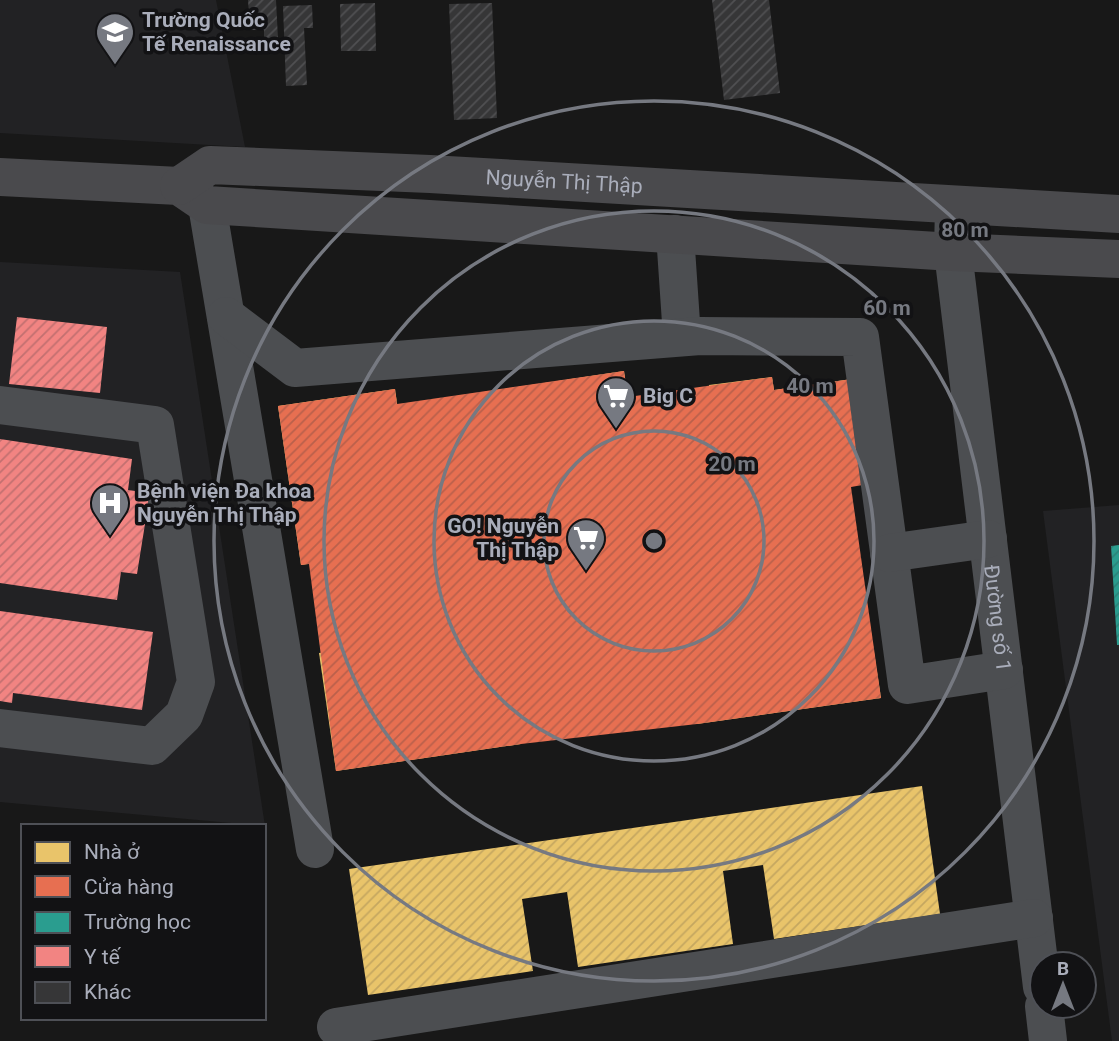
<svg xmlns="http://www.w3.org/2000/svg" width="1119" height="1041" font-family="Roboto,sans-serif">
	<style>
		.built { fill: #222224 }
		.homes { fill: url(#homes-hatch) }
		.shops { fill: url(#shops-hatch) }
		.schools { fill: url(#schools-hatch) }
		.health { fill: url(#health-hatch) }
		.building { fill: url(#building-hatch) }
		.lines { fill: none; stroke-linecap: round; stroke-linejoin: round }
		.minor { stroke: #4c4e51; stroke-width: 38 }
		.major { stroke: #4a4a4d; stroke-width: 38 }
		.ring { fill: none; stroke: #767981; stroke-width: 3.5 }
		.labels { text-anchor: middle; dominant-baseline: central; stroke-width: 7; stroke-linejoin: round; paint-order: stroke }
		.poi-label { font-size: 21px; font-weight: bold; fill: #a9adba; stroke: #121214; text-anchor: start }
		.street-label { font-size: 21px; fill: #a9adba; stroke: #121214 }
		.centre { fill: #767981; stroke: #121214; stroke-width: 3.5 }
		.ring-label { font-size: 21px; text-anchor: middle; font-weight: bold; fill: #767981; stroke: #121214; stroke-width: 7; stroke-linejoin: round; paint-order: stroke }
	</style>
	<defs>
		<pattern id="homes-hatch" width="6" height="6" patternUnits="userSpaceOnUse" patternTransform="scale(1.75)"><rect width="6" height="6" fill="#e9c46a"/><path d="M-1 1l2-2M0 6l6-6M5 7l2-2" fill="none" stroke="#c5a760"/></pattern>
		<pattern id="shops-hatch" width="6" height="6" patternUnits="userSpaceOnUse" patternTransform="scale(1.75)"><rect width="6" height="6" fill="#e76f51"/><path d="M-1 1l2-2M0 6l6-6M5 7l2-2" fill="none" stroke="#ba604b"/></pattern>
		<pattern id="schools-hatch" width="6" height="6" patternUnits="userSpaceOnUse" patternTransform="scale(1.75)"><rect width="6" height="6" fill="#2a9d8f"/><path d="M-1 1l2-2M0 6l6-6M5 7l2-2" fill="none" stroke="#2c8379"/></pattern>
		<pattern id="health-hatch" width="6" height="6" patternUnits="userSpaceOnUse" patternTransform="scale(1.75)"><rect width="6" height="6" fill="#f28482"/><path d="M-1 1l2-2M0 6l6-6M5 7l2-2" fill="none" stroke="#c27070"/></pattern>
		<pattern id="building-hatch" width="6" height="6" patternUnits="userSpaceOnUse" patternTransform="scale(1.75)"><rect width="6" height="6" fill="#363637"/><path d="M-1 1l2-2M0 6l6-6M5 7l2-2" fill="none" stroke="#505052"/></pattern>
	</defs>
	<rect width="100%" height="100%" fill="#181818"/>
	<path class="built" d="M0,0H216L245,147L0,133Z
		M0,262L180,272L265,826L0,802Z
		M1119,505V1041H1112L1043,511Z"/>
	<path class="homes" d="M624,371L637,462L718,451L709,385L772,377L774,390L859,378L874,483L301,565L278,406L395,389L410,494L498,482L484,392Z
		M863,580L881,698L697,724L679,608L742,598L745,620L808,611L805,588Z
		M504,626L521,744L336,771L319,653L381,644L385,666L448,657L445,634Z
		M922,786L940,914L774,939L763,865L723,871L733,944L578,967L567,892L522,899L533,971L368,995L349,869Z"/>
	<path class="shops" d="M624,371L628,397L772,377L774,390L859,378L874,483L851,487L881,698L697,724L521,744L336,771L309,564L301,565L278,406L395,389L397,404Z"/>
	<path class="schools" d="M1119,545V645H1117L1111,546Z"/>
	<path class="health" d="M17,317L107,327L100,393L9,384Z
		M0,439L132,459L128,490L150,493L137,574L121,572L117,600L0,583Z
		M0,611L153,632L142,710L13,693L12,703L0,701Z"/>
	<path class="building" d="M248,0H276L278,39H264V30H250Z
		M712,0H769L780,93L724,100Z
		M375,3L376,51H341L340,4Z
		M492,3L497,118L454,120L449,4Z
		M312,5L313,28H304L307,85L286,86L283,6Z"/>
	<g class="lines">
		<g class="minor">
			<path d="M207,205L315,849"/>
			<path id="s1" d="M954,205L953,252L1042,987"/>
			<path d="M675,234L682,337"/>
			<path d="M226,316L295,368L700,336L860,337L907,685L1004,670"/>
			<path d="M0,405L155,425L196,682L184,715L152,746L0,728"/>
			<path d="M889,553L988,539"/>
			<path d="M1044,1006L1048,1041"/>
			<path d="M336,1027L1034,918"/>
		</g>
		<g class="major">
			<path d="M0,177L179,186L207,205L953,252L1119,259"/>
			<path id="s2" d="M179,186L210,165L430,174L1119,214"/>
		</g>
	</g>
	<g class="ring">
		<circle cx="654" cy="541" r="110"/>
		<circle cx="654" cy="541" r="220"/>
		<circle cx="654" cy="541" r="330"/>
		<circle cx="654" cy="541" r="440"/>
	</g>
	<defs>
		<symbol id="school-pin" viewBox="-11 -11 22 30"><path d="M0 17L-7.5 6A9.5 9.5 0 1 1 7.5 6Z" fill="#767981" stroke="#121214"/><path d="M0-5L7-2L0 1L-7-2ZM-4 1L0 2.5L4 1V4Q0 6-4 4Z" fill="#fff"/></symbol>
		<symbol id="supermarket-pin" viewBox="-11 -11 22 30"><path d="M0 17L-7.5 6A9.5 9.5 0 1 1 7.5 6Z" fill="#767981" stroke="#121214"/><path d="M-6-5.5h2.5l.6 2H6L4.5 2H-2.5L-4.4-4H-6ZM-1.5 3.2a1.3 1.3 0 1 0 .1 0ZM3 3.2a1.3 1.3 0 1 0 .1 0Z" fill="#fff"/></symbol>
		<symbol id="hospital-pin" viewBox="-11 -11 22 30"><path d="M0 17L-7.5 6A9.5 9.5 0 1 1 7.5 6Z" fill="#767981" stroke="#121214"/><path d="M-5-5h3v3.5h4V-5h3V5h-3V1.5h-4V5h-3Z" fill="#fff"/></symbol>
	</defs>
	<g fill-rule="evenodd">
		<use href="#school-pin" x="93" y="10" width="44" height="60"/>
		<use href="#supermarket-pin" x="594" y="374" width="44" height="60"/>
		<use href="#hospital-pin" x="88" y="481" width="44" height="60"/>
		<use href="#supermarket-pin" x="564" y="516" width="44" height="60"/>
	</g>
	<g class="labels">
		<g class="poi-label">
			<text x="142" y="20">Trường Quốc<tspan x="142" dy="24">Tế Renaissance</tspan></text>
			<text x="643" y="396">Big C</text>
			<text x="137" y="491">Bệnh viện Đa khoa<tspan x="137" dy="24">Nguyễn Thị Thập</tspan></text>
			<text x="559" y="526" text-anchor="end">GO! Nguyễn<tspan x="559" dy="24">Thị Thập</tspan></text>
		</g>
		<g class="street-label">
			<text stroke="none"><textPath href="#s2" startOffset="392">Nguyễn Thị Thập</textPath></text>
			<text stroke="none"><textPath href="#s1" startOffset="416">Đường số 1</textPath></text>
		</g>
	</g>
	<circle cx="654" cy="541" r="10" class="centre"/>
	<g class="ring-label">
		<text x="965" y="237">80 m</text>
		<text x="887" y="315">60 m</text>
		<text x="810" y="393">40 m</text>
		<text x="732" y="471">20 m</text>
	</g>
	<rect x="21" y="824" width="245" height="196" fill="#121214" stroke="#4e5056" stroke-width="2"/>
	<rect x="35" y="842" width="35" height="21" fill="#e9c46a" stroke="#4e5056" stroke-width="2"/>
	<text x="84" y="859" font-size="21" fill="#a9adba">Nhà ở</text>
	<rect x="35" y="876" width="35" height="21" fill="#e76f51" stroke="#4e5056" stroke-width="2"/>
	<text x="84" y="894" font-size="21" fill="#a9adba">Cửa hàng</text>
	<rect x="35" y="912" width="35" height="21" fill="#2a9d8f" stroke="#4e5056" stroke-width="2"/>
	<text x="84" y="929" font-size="21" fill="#a9adba">Trường học</text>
	<rect x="35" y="946" width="35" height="21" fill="#f28482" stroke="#4e5056" stroke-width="2"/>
	<text x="84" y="964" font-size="21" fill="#a9adba">Y tế</text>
	<rect x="35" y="982" width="35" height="21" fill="#363637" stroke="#4e5056" stroke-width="2"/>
	<text x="84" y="999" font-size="21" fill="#a9adba">Khác</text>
	<g transform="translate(1063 985)"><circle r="33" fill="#121214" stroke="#4e5056" stroke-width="2"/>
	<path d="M0-5L12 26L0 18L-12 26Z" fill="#767981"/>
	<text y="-10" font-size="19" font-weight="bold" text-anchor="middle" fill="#a9adba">B</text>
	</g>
</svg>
